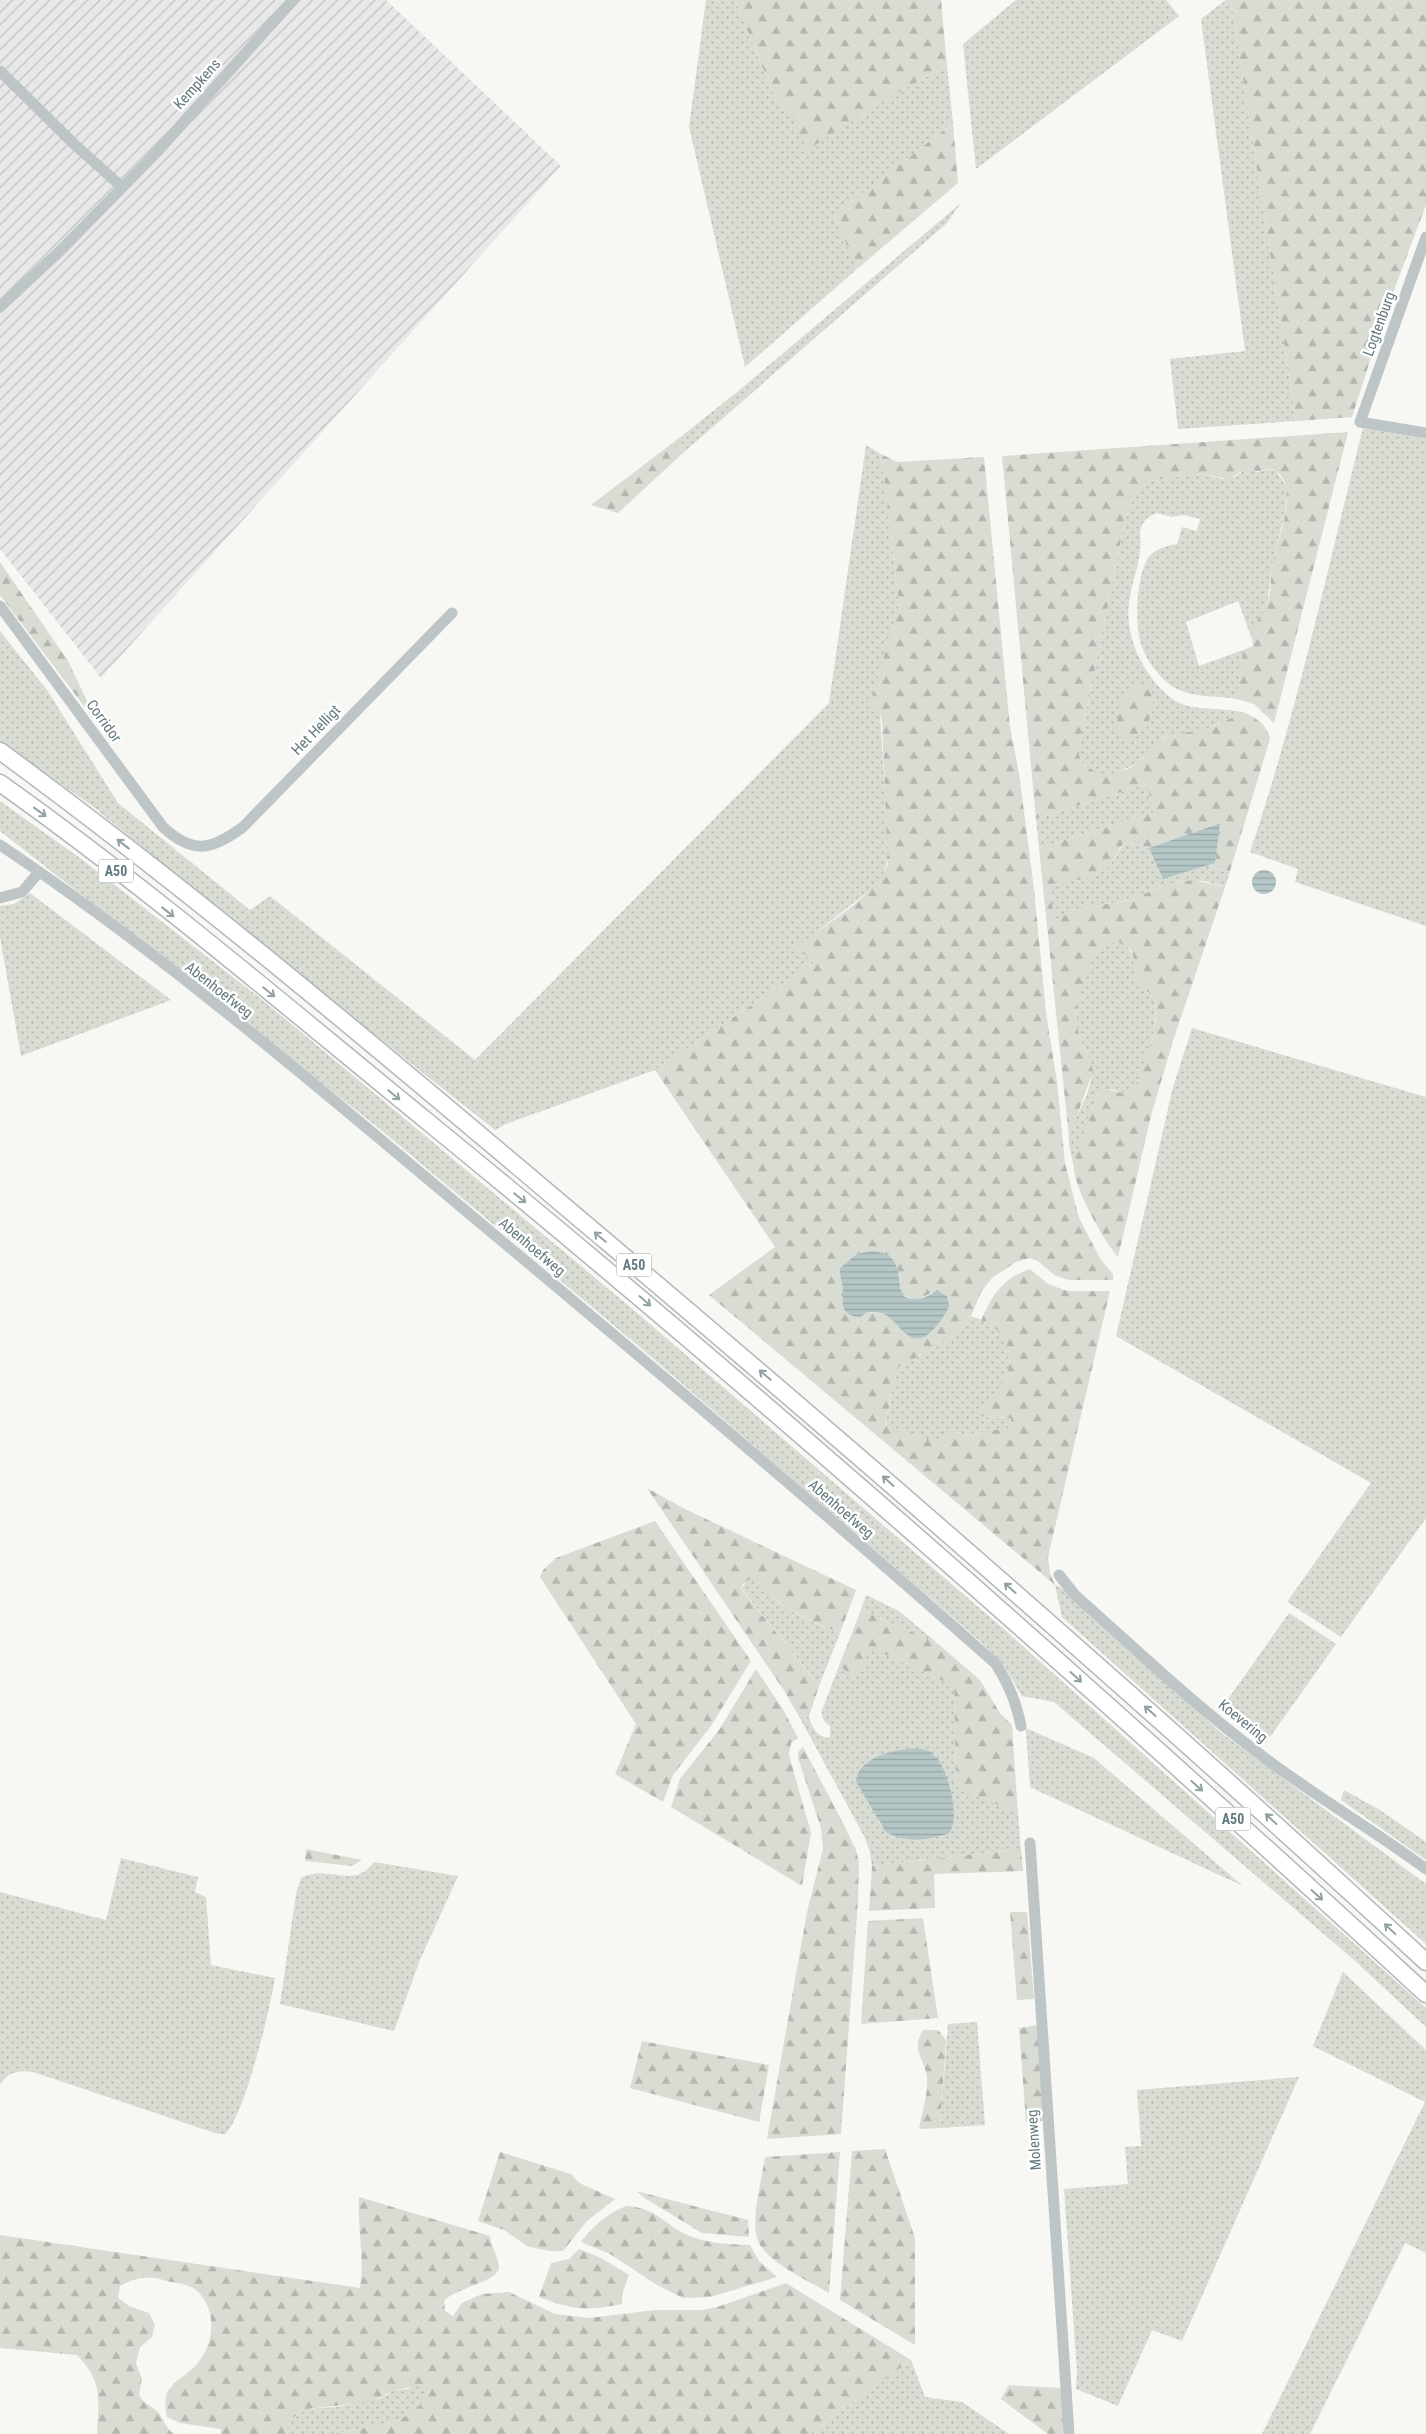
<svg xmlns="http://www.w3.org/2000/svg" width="1426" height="2434" font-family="'Roboto Condensed',sans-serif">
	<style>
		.industrial { fill: url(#industrial-furrows) }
		.grass { fill: url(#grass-dots); fill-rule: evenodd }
		.forest { fill: url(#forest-firs); fill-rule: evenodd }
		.water { fill: url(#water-rules) }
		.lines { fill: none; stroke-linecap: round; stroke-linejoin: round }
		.highway-casing { stroke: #b1b8ba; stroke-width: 19 }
		.minor { stroke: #bec5c7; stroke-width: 11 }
		.highway { stroke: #fff; stroke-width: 16 }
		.oneway { stroke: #91a2a5 }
		.labels { text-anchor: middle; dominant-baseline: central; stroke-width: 5; stroke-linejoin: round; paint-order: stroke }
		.shield { fill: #fff; stroke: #91a2a5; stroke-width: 1 }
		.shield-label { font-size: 14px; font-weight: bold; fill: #627a7f }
		.street-label { font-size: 15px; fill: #627a7f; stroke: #fff }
	</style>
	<defs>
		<pattern id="industrial-furrows" width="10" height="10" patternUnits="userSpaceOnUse" patternTransform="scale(1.25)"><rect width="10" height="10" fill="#e8e8e8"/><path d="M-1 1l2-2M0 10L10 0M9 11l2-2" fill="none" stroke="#bfc1c1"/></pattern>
		<pattern id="grass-dots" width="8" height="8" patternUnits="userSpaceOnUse" patternTransform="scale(1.25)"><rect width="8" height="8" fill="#d8dcd3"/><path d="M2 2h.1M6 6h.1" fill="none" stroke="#b3b7b0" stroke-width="1.8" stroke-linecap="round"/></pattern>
		<pattern id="forest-firs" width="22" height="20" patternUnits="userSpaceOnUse" patternTransform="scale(1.25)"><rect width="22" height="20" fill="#d8dcd3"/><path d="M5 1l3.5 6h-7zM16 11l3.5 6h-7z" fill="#b3b7b0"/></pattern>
		<pattern id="water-rules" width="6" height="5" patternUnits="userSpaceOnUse" patternTransform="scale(1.25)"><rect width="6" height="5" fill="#b4c6c6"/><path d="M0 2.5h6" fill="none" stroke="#96a6a6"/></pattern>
	</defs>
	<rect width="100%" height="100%" fill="#f7f7f4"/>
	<path class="industrial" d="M0,0H386L561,166L101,678L0,549Z"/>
	<path class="grass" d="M706,0H735L776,100L790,113L797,128L900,91L947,66L953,123L834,215L857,269L745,367L689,127Z
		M1016,0H1166L1179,16L976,169L963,44Z
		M1226,0H1231L1296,421L1178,429L1170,359L1245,351L1201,19Z
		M961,203L946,224L684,452L674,442L742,388Z
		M1363,428L1426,439V926L1295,882L1298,869L1250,852C1297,713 1327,570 1363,428Z
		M866,445L879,453L884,475L899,606L880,713L889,857L883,875L871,889L797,948L814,963L655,1070L506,1124L495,1130L244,931L91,805L0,742V631L47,690L118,803L250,910L270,896L475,1060L829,703Z
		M1246,468L1257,472L1269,469L1276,471L1286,486L1287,491L1285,512L1273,561L1267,604L1252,639L1238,601L1186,622L1199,666L1243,650L1237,699C1215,695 1188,699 1169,684C1158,675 1147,661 1142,647C1134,627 1136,574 1149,557C1156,548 1167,546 1177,544L1182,527L1197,531L1200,519L1184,515L1172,517L1157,513C1132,523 1144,538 1139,558C1137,571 1132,583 1130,596C1124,627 1135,657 1154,681C1162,691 1173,701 1184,705C1204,711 1225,707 1245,713L1202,731L1165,737L1137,763L1115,774L1108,775L1091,770L1081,762L1078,755L1080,742L1127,510L1140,487L1154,480L1201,474L1223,479L1235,477Z
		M1146,784L1155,812L1039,848L1036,819Z
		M0,801L80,858L265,1002L636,1312L1006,1631L1426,2008V2027L1354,1960L1054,1702L1022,1696L1003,1664L981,1642L642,1349L375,1125L0,831Z
		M1124,843L1149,848L1163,879L1209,865L1218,869L1230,871L1225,887L1204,881H1184L1158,887L1131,900L1077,909L1056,920L1050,896L1054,885L1098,874L1111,864Z
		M30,893L171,1000L21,1056L0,937V906L14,904Z
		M1117,941C1141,951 1129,966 1140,983C1144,990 1151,995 1155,1001C1160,1016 1144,1085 1129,1092C1122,1095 1117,1090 1111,1089C1107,1089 1102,1091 1099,1092L1074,1166C1072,1158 1068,1145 1069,1136C1074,1117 1088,1099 1091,1079C1095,1061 1080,1046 1077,1028C1073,1000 1086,949 1117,941Z
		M1192,1028L1426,1097V1518L1341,1637L1287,1602L1371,1483L1116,1336L1173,1087Z
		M971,1316C977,1319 987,1320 993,1324C1005,1334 1013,1355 1008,1371C1003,1387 990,1399 986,1417L1012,1418L1011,1427L1007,1430H987L971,1437L957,1432L948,1434L940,1439H925L906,1431L885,1427L897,1368L958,1334Z
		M756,1575C771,1606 809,1621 840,1633L819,1686L741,1588L752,1576Z
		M1055,1585L1075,1595L1219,1731L1426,1884V1944L1062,1617Z
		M866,1595L899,1611L937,1643L861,1610Z
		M1289,1613L1336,1644L1265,1744L1221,1709Z
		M870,1647L954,1686L956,1786L1018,1814L1021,1849L872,1866L870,1852L865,1838L801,1720L809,1716C811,1727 818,1738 830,1738V1726C824,1722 821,1718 822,1710L839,1666L856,1678ZM935,1755C952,1778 944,1808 943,1836C916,1839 895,1846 878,1821Z
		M1021,1726L1094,1758L1243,1886L1030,1787L1026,1731Z
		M1344,1790L1380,1810L1426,1842V1860L1341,1800Z
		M121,1858L198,1877L195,1892L206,1897L211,1965L275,1978C270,2009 245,2115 225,2134H218L33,2072C19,2070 7,2072 0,2085V1892L106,1920Z
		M374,1862L458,1876L420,1960L394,2031L280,2004L296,1894L301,1878C328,1863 353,1891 374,1862Z
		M1343,1972L1426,2050V2253L1405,2243L1310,2434H1262L1425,2102L1313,2046Z
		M977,2022L985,2125L940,2128L948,2024Z
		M1299,2077L1182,2341L1152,2330L1118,2406L1076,2389L1077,2372L1064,2189L1128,2184L1125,2147L1141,2146L1137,2090Z
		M911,2360L925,2397L962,2402L1009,2434H810Z
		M418,2384L425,2385L429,2389C428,2403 412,2414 400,2420L334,2434H285L291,2419L307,2409L337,2407L379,2399L394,2390L408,2389Z"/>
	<path class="forest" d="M735,0H941L947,66L900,91L807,150L790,113L776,100Z
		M1231,0H1426V205L1385,314L1352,417L1296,421Z
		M953,123L958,183L857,269L834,215Z
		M1348,432L1274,723L1254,704L1237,699L1243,650L1253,646C1249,624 1260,621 1267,604C1272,592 1270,575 1273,562C1277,539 1300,488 1276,471C1269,466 1264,471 1257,471C1255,471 1250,469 1247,468L1229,479L1201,474L1154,480L1140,487L1127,510L1080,742C1078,755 1078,761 1089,768C1108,780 1131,771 1145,756C1151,749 1156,742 1165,738C1177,732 1189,733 1202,730C1217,727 1230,717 1245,713C1257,718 1268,726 1270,739L1230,871L1218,869L1209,865L1215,862L1219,823L1149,848L1124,843C1118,849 1116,857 1111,864C1100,879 1071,880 1054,885L1050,896L1056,920L1077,909L1131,900L1163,885L1193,880L1225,887L1173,1041L1152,1112L1118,1257C1105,1243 1071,1183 1074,1165C1079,1140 1092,1116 1099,1092L1103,1088C1111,1089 1121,1095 1129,1092C1143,1085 1159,1019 1156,1005C1154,993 1142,990 1137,980C1132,971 1136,960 1131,950L1117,941C1088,948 1071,1004 1078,1031C1081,1045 1090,1057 1093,1071L1069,1138L1039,848L1155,812L1146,784L1036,819L1002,456Z
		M674,442L684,452L618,513L591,505Z
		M879,453L897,462L984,457L1010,727L1019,773L1034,889L1046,1013L1057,1082L1065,1163L1079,1218L1101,1260L1113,1274V1280H1069L1054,1275L1038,1261L1030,1258L1016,1262L992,1278L981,1292L971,1316L958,1334L897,1368L885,1426L906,1431L925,1439H940L953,1431L971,1437L987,1430H1008L1011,1427V1418L977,1416C989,1403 1003,1387 1008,1370C1014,1349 1001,1326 981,1321C991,1296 1003,1278 1030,1269L1048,1284L1067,1291H1110L1048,1557L1050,1573L1055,1585L709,1295L775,1247L655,1070L814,963L796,947C823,927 876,895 888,864L882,722L880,713L870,704L899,606L884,475ZM880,1252L896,1264L902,1295L917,1300L937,1290L947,1296L901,1328L886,1314L867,1312L843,1291L842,1283Z
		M0,562L68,661L99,726L0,595Z
		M1140,683L1151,688C1158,709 1147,738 1123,739L1117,732C1117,715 1122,688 1140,683Z
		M647,1488L685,1509L856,1590L840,1633C808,1620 772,1606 755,1575L742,1585L741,1589L819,1686L809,1716L801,1720L785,1692Z
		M655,1521L751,1661L711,1726L673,1775L663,1802L615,1774L636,1724L540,1577L543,1570L556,1558Z
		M861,1610L937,1643L980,1680L1000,1713L1012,1725L1018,1814L956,1786L954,1686L871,1648L856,1678L839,1666Z
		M756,1669L784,1711L798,1738L791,1743L789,1755L811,1833L802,1886L671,1807L680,1779L719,1730Z
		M803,1747L844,1825L856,1850L859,1862L858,1902L841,2134L767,2139L807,1912L823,1849L821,1828L798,1758V1752Z
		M306,1849L362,1860L352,1866L305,1861Z
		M1021,1849L1023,1871L934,1874L935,1908L869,1911L872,1866Z
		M1010,1912H1027L1034,1999L1017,2000Z
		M923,1918L938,2018L861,2024L868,1921Z
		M1037,2025L1044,2121L1026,2122L1019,2028Z
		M923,2030H938L946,2040L940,2128L919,2129C922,2112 928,2096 927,2078C925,2057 910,2052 923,2030Z
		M642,2041L769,2065L759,2122L630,2088Z
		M885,2149L915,2238V2345L840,2300L852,2151Z
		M500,2152L571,2174L579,2183L615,2199L587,2221L563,2251H549L527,2246L504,2230L478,2221Z
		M840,2152L829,2293C809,2281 768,2263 758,2241C750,2221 762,2178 765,2157Z
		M636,2191L748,2220L749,2237L702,2233L646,2199Z
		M359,2197L490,2236C491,2247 499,2259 499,2267C500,2281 455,2288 444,2301L445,2311L453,2316L462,2303L482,2294L509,2292L555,2314L589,2318L655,2310H702L717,2307L786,2283L911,2360L810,2434H334L400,2420L418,2407L429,2393V2389L425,2385L394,2390L371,2402L307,2409L291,2419L285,2434H221V2429L180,2423L167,2417C165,2408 164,2395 170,2388C179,2377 191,2373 201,2359C215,2339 216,2307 196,2290C189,2284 175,2283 167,2281C147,2275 137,2277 120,2286L118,2298L129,2306L149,2313L155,2325L152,2337L140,2347L136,2363L142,2379L139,2394C142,2403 150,2405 157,2411C164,2418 164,2427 174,2434H97C99,2398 103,2382 77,2355L0,2348V2235L360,2288C365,2257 357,2227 359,2197Z
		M627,2206C655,2208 662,2222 685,2234C706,2244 727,2244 750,2245L759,2261L777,2277L710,2297L683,2298L657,2285L610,2254L581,2242C591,2228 610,2211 627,2206Z
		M579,2249L601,2258L629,2275L622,2294V2304C587,2311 572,2310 539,2297L551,2263L569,2259Z
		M1009,2385L1063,2388L1065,2411L1063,2434H1048L1001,2399Z"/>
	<path class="water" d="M1220,823L1215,863L1163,879L1149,848Z
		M1252 882a12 12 0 1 1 24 0a12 12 0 1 1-24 0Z
		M872,1251C903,1254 896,1274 902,1295C915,1303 926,1298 937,1290L947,1296L949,1307C942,1319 926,1347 909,1336C900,1331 895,1320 886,1315C881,1312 873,1312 867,1312L860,1317C836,1315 845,1299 842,1283C841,1277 839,1274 840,1268L857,1254Z
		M915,1748C922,1749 931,1750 936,1757C948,1770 961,1819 949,1833C930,1841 901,1843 885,1831L856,1781C859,1757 894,1750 915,1748Z"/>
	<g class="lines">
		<defs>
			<path id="highway" d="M0,751C210,905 408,1074 607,1242C885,1477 1159,1715 1426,1962
				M0,783C148,888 287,1007 428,1122C770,1401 1101,1695 1426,1994"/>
		</defs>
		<use href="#highway" class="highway-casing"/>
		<path class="minor" d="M0,71L74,144L122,187
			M1426,237L1360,422L1426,433
			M0,307L62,249L156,153L293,0
			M0,606L163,827C193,855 212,850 243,827L452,613
			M0,845C160,952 307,1078 454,1201C636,1353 818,1506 996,1664C1009,1685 1016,1702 1021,1726
			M0,898L22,892L39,872
			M1059,1575L1075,1595C1135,1648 1193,1704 1257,1752C1311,1794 1371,1828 1426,1869
			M1030,1843L1069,2434"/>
		<use href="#highway" class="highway"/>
	</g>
	<defs><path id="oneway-shaft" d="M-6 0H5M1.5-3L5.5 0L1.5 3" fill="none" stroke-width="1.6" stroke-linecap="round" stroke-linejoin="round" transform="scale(1.25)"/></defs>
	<g class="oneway">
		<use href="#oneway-shaft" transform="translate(40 812) rotate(36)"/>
		<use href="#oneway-shaft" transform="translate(123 844) rotate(-142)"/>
		<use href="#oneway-shaft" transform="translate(168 912) rotate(38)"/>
		<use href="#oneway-shaft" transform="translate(269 992) rotate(39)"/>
		<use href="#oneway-shaft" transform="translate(394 1095) rotate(39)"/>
		<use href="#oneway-shaft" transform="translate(520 1198) rotate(39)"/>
		<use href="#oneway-shaft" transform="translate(600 1237) rotate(-140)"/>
		<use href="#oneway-shaft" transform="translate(645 1301) rotate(41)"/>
		<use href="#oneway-shaft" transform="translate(765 1375) rotate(-140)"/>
		<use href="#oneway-shaft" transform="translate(888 1481) rotate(-138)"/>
		<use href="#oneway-shaft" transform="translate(1010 1588) rotate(-138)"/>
		<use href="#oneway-shaft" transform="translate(1076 1677) rotate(42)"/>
		<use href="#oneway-shaft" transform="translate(1150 1711) rotate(-138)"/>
		<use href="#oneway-shaft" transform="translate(1197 1786) rotate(42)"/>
		<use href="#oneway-shaft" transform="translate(1271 1819) rotate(-137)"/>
		<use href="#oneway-shaft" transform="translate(1317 1895) rotate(42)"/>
		<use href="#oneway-shaft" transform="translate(1390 1929) rotate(-137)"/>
	</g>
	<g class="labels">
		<g class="shield">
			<rect x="98.5" y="859.5" width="35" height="23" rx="4"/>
			<rect x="616.5" y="1253.5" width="35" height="23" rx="4"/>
			<rect x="1215.5" y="1807.5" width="35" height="23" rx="4"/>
		</g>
		<g class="shield-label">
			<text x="116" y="871">A50</text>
			<text x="634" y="1265">A50</text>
			<text x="1233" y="1819">A50</text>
		</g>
		<g class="street-label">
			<text transform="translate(197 84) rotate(-48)">Kempkens</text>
			<text transform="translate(1379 324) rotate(-70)">Logtenburg</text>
			<text transform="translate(104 721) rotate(54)">Corridor</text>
			<text transform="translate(316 730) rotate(-46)">Het Helligt</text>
			<text transform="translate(219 990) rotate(38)">Abenhoefweg</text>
			<text transform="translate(532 1247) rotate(40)">Abenhoefweg</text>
			<text transform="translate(841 1509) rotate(41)">Abenhoefweg</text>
			<text transform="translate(1243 1721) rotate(39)">Koevering</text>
			<text transform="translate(1034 2140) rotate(-94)">Molenweg</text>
		</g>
	</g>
</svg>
